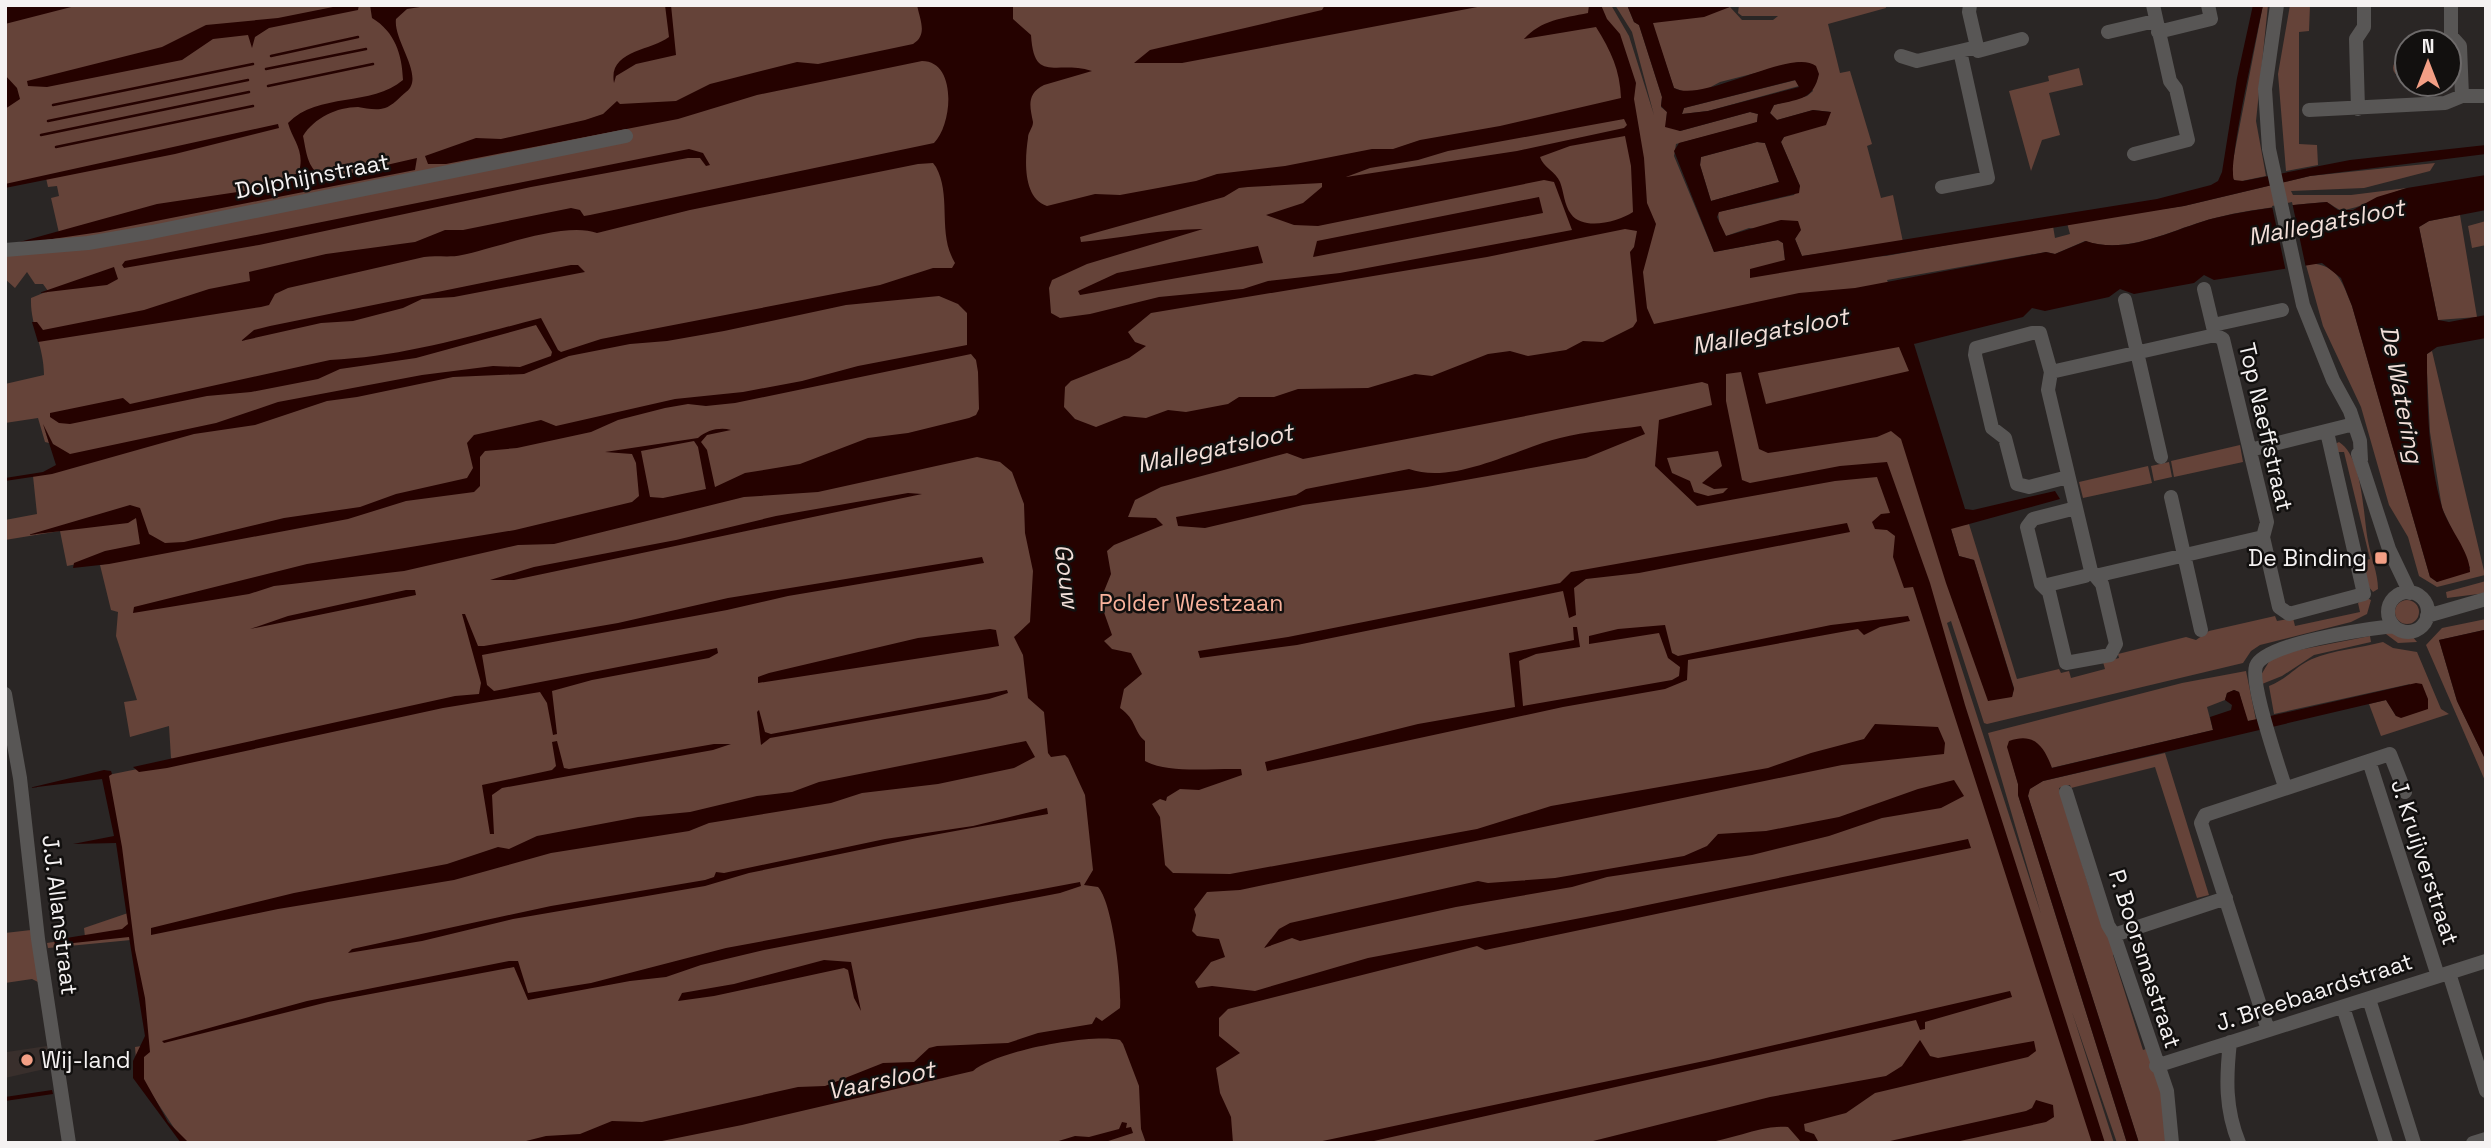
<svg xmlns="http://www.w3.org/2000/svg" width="2491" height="1148" font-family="'Space Grotesk',sans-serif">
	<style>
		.built { fill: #392f2c }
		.green { fill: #654339; fill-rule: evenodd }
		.water { fill: #250200; fill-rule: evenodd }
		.pier { fill: #2a2625 }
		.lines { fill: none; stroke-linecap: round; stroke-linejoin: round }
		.stream { stroke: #250200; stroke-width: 2.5 }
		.minor { stroke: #585655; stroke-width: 14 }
		.poi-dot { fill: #f39f85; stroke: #12100f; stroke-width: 2.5 }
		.labels { text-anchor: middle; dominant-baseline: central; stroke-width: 5; stroke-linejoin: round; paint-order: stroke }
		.street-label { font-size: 23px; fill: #f5f2f2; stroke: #12100f }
		.poi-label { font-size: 23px; fill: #f5f2f2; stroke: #12100f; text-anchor: end }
		.park-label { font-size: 23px; fill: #f9b29c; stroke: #12100f }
		.water-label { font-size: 24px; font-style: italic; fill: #f2dfd9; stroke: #12100f }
	</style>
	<rect width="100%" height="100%" fill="#2a2625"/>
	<path class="built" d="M5,1046L7,1052L47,1046L49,1068L5,1078Z"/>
	<path class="green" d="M10,5H1611L1629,36L1654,115L1632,32L1615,5H1627L1634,22L1639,25L1662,97L1661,107L1667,112L1666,123L1680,131L1750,112L1758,114L1757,122L1752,124L1676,144L1674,156L1714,252L1778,240L1783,243L1785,260L1782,262L1886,256L2053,226L2055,238L2070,234L2067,223L2070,222L2184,206L2310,176L2435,163L2430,171L2364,188L2291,191L2293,195H2351L2407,188C2391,192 2354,211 2341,210C2336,209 2332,204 2326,202C2290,205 2251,209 2215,218C2174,228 2128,256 2085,241L2055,254L2046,252L1887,280L1915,343L1913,346L1964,511L1963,525L1969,524L2017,679L2059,669L2061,673L2069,671L2071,678L2105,669L2103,662L2119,658L2118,654L2186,637L2196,640L2209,631L2275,616L2277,621L2293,618L2295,626L2360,612L2358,603L2365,597L2371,600L2367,614L2351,622L2260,645L2251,651L2243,663L1987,724L1984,723L1951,621L1947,623L2041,914L1988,733L2182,683L2246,671L2256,720L2247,721L2239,692L2234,690L2227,693L2225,700L2207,707L2213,730L2051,768L2008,747L2018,784V795L2127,1143H2117L2072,1012L2114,1143H184L137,1072L135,1047L148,1045L131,940L48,948L47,943L85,937L84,928L128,913L108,775L177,761L171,758L169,726L130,737L124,702L137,700L116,636L118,612L111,610L100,565L174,549L172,545L67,566L60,531L5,540V520L37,514L33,476L59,469L44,427L49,443L45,442L38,418L5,423V384L44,375C44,346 30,326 31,298L48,291L43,284H35L27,272L15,288L5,279V246L59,233L51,198L59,196L57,186L48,187L46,178L5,185V9ZM1951,529L1959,556L1974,560L2014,688L2012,697L1958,617L1961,565L1933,534Z
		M1739,5H1885L1886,8L1828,24L1840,73L1850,71L1872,144L1867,146L1881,198L1893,195L1903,242L1802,256L1795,239L1798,234L1749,228L1726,236L1720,229L1718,212L1794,195L1800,186L1781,142L1784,137L1831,112L1813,110L1777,120L1770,113L1774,105L1807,96L1813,91L1799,62L1720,82L1705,90L1688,93L1674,88L1652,23L1730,7L1742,20H1773L1778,16H1742L1738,13Z
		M2263,5H2268L2256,121L2266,176L2237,182L2231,177V171Z
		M2290,5H2310L2309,31L2299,32V144L2317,145L2318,165L2286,171L2278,74Z
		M2393 68a8 8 0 1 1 16 0a8 8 0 1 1-16 0Z
		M2079,68L2083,85L2049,93L2060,135L2042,140L2031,171L2009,91L2049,81L2048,76Z
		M1796,80L1799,86L1708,111L1682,114L1684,108Z
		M1757,142L1765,143L1779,182L1711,201L1700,165L1701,157Z
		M2460,215L2477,317L2438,320L2419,227L2429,221Z
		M2486,221V245L2472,248L2468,226Z
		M2310,263C2339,266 2342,282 2352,306L2430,577L2437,582L2470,568L2442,508L2430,432L2427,373V354L2432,351L2485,575L2437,587L2419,576L2408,537L2389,505L2361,407L2323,326L2306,265Z
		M2339,442C2363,457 2363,515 2368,541C2371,558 2378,573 2378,589L2373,592L2368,586L2362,561L2370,559L2344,452H2337L2335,444Z
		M2240,445L2243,462L2174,477L2171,461Z
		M2169,462L2172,477L2154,481L2151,466Z
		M2148,466L2152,483L2083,498L2079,482Z
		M2486,581V593L2447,598L2446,592Z
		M2395 612a12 12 0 1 1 24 0a12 12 0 1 1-24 0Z
		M2486,619V632L2484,630L2439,640L2457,701L2486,761V783L2426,645L2442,628Z
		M2382,631L2412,636L2417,642L2398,643Z
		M2370,636L2371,642L2314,655L2282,676L2262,684L2261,675L2273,655Z
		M2383,642L2393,648L2417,652L2441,709L2449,714L2381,736L2369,704L2386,700L2396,716L2410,684L2274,714L2269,686C2286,680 2296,666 2312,659C2333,650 2360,648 2383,642Z
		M2165,753L2209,895L2197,898L2155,767L2071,788L2070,785L2059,788L2089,887L2116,952L2113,955L2143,1050L2146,1049L2162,1090L2168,1143H2139L2028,796L2029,789L2043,781Z
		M31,930L38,982L32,979L5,983V933Z"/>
	<path class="water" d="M11,5H79L5,24V7Z
		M343,5H359L358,10L269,28L255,37L252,48L248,35L213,39L182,60L47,87L28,86L27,81L162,47L206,25L278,18Z
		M370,5H433L407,9L396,19C393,41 426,77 406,92C400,97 392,106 385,108C376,111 366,108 358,107C337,107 314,118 303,136C306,149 307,170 322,175L347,174L417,158L415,170L100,232L5,246L157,204L251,190L283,181L299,172C305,150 293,141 288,123C318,92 372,107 403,80C402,54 395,32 372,18Z
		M665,5H671L676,55L636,64L616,76L614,83C608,50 651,51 669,37Z
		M917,5H1013V19L1031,35C1034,84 1055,60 1092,71L1044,85C1026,94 1030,107 1033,122C1033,128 1028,132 1028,138C1025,158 1022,198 1047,206L1095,194L1120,195L1196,181L1217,174L1285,166L1372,149H1393L1420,140L1500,126L1621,98C1620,70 1611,51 1596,27L1524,39C1541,20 1563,18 1588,13L1589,5H1601L1607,19L1620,34L1636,83L1634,99L1644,158L1647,203L1656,224L1643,272L1647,308L1654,324L1799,293L1855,288L2046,252L2055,254L2086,241C2128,256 2175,228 2215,218C2251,209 2290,205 2327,202L2338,210H2353L2377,197L2407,188L2486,175V210L2429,221L2419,227L2438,320L2449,322L2486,315V338L2437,347L2427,354C2427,404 2428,459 2442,507C2448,528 2470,551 2470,572L2437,582L2430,577L2352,306L2341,278L2322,263L2214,280L2204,275L2194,283L2134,294L2120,289L2109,297L2045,311L2032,308L2023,317L1914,344L1965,509L1973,510L2055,491L2060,499L1951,529L1959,556L1974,560L2014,689L2012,697L1988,701L1946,583L1901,439L1891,431L1877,437L1768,453L1759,449L1741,372L1726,374V401L1742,480L1750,483L1840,466L1887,462L1930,583L1965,705L2105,1143H2092L1913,587L1904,588L1893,557L1895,536L1887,530L1875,529L1872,522L1881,514L1890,513L1877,477L1835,481L1697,506L1655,466L1659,420L1712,405L1708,384L1702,382L1303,459L1287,453L1161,487L1135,500L1128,517L1156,518L1163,525L1114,545L1107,551L1111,574L1100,601L1112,635L1104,641L1112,649L1131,653L1142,674L1124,689L1120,708C1137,720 1133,731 1145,741V761C1167,774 1214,768 1241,769L1242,775L1199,790L1180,789L1167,797L1166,801L1160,799L1152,804L1160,817L1165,865L1173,873L1230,874L1477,829L1551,806L1768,768L1811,753L1864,739L1875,724L1938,727L1945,743L1944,754L1842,765L1240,890L1207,892L1194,909L1196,915L1192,931L1197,936L1219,939L1225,957L1211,962L1195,982L1198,988L1212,986L1255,991L1368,958L1623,910L1968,839L1971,848L1485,950L1477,946L1228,1009L1219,1018V1036L1240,1053L1216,1068L1220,1093L1231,1117L1233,1143H1146L1141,1129L1139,1086L1123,1044L1120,1040C1091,1033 995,1051 973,1071L742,1125L652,1143H518L546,1136L580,1134L612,1121L642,1122L798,1087L825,1086L883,1063L914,1062L929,1048L937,1046L1008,1043L1038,1033L1092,1024L1096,1017L1102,1021L1120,1008C1122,985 1113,903 1098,887L1084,885L1093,870L1085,795L1068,758L1065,755L1051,757L1048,753L1044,712L1028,698L1023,655L1014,637L1030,622L1033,571L1025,533L1024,504L1012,472L1000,462L977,457L818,492L744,497L554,544L518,545L404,571L274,586L249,594L133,613L134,607L307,564L515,530L632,502L639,496L636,463L632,454L605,452L698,438C707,430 720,427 731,430L707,435L701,442L707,450L715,487L745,473L800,464L868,438L908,433L969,418L976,415L979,409L978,372L976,360L971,354L735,403L706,406L688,404L665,408L618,420L591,432L517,448L485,451L480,457V486L474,492L406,501L348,519L109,564L73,568L74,563L105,551L140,544L136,518L128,523L28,535L130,505L140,508L149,534L165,543L184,542L284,518L360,507L396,494L467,478L473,468L467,443L474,435L541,420L556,426L675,399L743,392L802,381L858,366L967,345V313L958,304L939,296L846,305L724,331L667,341L630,344L569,356L524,374L453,377L357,397L327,401L255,425L194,434L52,474L5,481V478L43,472L56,465L43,424L53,444L70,454L216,423L278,402L422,375L493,366L520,367L551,356L552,352L536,325L416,358L340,369L318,379L251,392L207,396L70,424L59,423L50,417V413L123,398L130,404L330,360C402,357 471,336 541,318L558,350L561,352L601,339L880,285L933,268H952L955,263C937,233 952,197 936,167L933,163L918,164L690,210L597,233C565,221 496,248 462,255C449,258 436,255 424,257C379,267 334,278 288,288L275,294L269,305L261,307L38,342L32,322H37L43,330L144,310L209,289L250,281L249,272L326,254L415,242L445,230H463L571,208L580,210L584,216L590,215L934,143C953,124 957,61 922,61L757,95L678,119L446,164H428L425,156L476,138L501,139L585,120L603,114L617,101L620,104L676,101L710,84L797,62L818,64L913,44C928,35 920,20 917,5ZM1624,119L1627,125L1624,128L1517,151L1346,177L1370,168L1418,160L1448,151ZM1625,136L1631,166L1633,212C1618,222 1583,231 1571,214C1564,205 1564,192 1560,182C1556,172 1543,167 1540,157L1570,146ZM1544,180L1554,182L1572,230L1340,273L1268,281L1243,289L1159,297L1090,314L1060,318L1051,313L1049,288L1052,280L1087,264L1203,229C1162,229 1122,238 1081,242L1080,237L1224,197L1239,188L1248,187L1322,183V187L1303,203L1266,215L1294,225L1318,226ZM1625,229L1637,231L1634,247L1630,252L1637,321L1633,327L1603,342L1583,341L1566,350L1528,356L1510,351L1488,354L1432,376L1415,374L1368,388L1298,389L1274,397H1239L1228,404L1186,412L1168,410L1146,418L1124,416L1096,427L1075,419L1064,407L1065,387L1071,381L1129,358L1146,346L1135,342L1128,332L1151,313L1487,257ZM1899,347L1909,371L1766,404L1758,373ZM694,441L698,447L706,489L663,498L650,497L641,451ZM1718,451L1722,466L1702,483L1714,489L1728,488L1723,493L1708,496L1694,492L1690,481L1672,473L1667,458Z
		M1325,5H1488L1182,63H1134L1150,50L1322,10Z
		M1627,5H1735L1704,17L1653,23L1674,88C1703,104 1791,47 1816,66L1819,74C1813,101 1798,99 1774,105L1770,113L1777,120L1813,110L1831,112L1826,125L1784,137L1781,142L1800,186L1799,193L1719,212L1717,217L1726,236L1781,220L1798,221L1801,230L1795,239L1802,256L2157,199L2211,185L2218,181L2222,172L2237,78L2253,5H2263C2258,31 2227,166 2234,180L2243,181L2350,160L2486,145V154L2310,176L2184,206L1750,278V269L1785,260L1783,243L1778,240L1714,252L1674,151L1679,143L1757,122L1758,114L1750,112L1680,131L1665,127L1667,112L1661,106L1662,97L1639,25L1634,22ZM1795,80L1799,87L1708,111L1682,114L1684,108ZM1757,142L1765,143L1779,182L1711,201L1700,165L1701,157Z
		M5,75L17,88L20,99L5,109Z
		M278,124L279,128L175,154L5,188V184Z
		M689,149L703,153L710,165L706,166L700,158H688L531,187L259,245L124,268L122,265L125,261Z
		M1539,197L1543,213L1313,257L1317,241Z
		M1258,246L1263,263L1080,295L1078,291L1117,273Z
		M571,265H578L585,272L454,297L422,299L403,308L353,321L321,323L241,341L254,330L270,326Z
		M114,267L118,279L107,285L39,293Z
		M1641,426L1645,434L1586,458L1427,487L1303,505L1205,528L1178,526L1176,517L1296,495L1306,489L1409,469C1454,485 1515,449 1560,438C1586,431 1614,430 1641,426Z
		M908,493L922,494L514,580H490L534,567L676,540L776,516Z
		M1847,523L1850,532L1639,573L1586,579L1574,588L1576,615L1569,618L1563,591L1297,645L1200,658L1198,651L1288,637L1560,583L1571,572Z
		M982,557L984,563L788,596L727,610L482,655L487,685L494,691L717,648L718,653L709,658L592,680L552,691L557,734L553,735L547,703L540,692L443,708L167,768L139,772L133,767L455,696L479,694L481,683L462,614H465L478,646H484L618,623L728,598Z
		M406,590H415L416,595L250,629L288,616Z
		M1908,616L1910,621L1880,627L1864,635L1858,629L1688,660L1687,680L1665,689L1563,707L1267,771L1265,762L1418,724L1515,707L1509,653L1574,640L1573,627H1577L1580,647L1536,654L1519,661L1523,706L1672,680L1679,676L1680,667L1668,658L1659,633L1589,644V636L1618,629L1665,625L1672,653L1678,656L1831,625Z
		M990,629L996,630L999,646L758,683V677L769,673L918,638Z
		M2484,630L2486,632V761L2457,701L2439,640Z
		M2416,683L2422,684L2428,699V709L2401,718L2396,716L2386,700L2043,781L2030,789L2028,796L2139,1143H2127L2018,795V784L2007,747L2009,741C2034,732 2044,746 2052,768L2213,730L2210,717L2231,710L2232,705L2225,700L2227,693L2234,690L2239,692L2248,721Z
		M1007,690L1008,693L989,699L770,738L761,745L757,712L759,710L765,732L771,734Z
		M557,741L564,768L569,769L714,744H731L713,750L502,788L492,795L494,834H490L482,785L552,770L556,766L552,742Z
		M1026,741L1035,757L1014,768L938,784L862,793L831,803L709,823L689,831L551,853L454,880L278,909L151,935V928L294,893L447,864L498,847L509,849L537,836L638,817L690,812L757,796L792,792L819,782Z
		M104,770L111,771L112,774L109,776L122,847L135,950L145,998L150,1052L144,1057V1079L168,1122L189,1143H181L178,1139L133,1078V1061L145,1036L129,937L55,945L54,940L122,929L128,924L116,843L73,844L114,836L102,779L29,788Z
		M1954,780L1964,796L1941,808L1882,818L1829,836L1752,855L1607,877L1572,887L1456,907L1300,941L1292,938L1264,948L1279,929L1290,923L1478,881L1488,883L1555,878L1684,856L1707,846L1718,834L1766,831L1839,817L1918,789Z
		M1047,808L1048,814L917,838L749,873L705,886L513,919L422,941L348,953L352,949L551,906L705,880L714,877L716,872L724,873L885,839L973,826Z
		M1080,882L1081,886L1060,893L764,950L701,965L666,977L630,981L528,1000L514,967L328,1002L164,1043L162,1041L307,1001L509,961H518L528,993L591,983L726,948Z
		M824,960L851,962L861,1011L854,998L848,970L844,968L714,996L678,1001L682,993L734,984Z
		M2010,991L2012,997L1925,1022V1029L1920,1030L1916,1020L1365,1143H1313L1709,1060Z
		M1920,1040L1930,1056L1938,1058L2034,1041L2036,1051L2028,1057L1875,1093L1846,1113L1804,1124L1805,1131L1814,1134L1819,1143H1802L1788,1127C1760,1125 1733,1140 1704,1143C1665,1146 1625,1143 1585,1143L1770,1097L1886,1076L1902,1066Z
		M52,1090L53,1094L5,1101V1097Z
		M2036,1100L2053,1105L2054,1117L2046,1122L1951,1143H1881L2026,1111L2032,1108Z
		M1122,1122L1127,1123L1126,1128L1131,1127L1133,1133L1102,1143H1052L1075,1136L1089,1137L1119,1129Z"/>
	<path class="pier" d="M2292,202L2306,268L2286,272L2272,206Z"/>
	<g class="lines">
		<path class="stream" d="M271,56L358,37
			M266,69L366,49
			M268,86L373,64
			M53,105L253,64
			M48,121L248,80
			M41,135L249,92
			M56,147L253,106"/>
		<path class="minor" d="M1970,5L1969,12L1978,51L2022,39
			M2277,5L2265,89L2269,149L2303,305L2333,380L2350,411L2360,441L2361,460
			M2451,5V36L2460,46L2462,96
			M2108,32L2155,21
			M2158,32L2211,19L2208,5
			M1901,56L1917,61L1960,51
			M2358,109L2356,39L2364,27V5
			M2309,110L2445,103L2462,96H2486
			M2134,154L2188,140L2176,89L2170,81L2153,5
			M1942,187L1988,178L1960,51L1977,47
			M5,250L88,243L152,232L626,136
			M2204,289L2215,335L2223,339L2267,522L2263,537L2279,607L2289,614L2364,594L2327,432
			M2125,300L2161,457
			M2213,325L2282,310
			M2051,372L2215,335
			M2250,450L2354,424
			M2358,454L2389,549L2410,593
			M2068,477L2029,487L2017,484L2005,438L1992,428L1975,355L1976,348L2032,333H2040L2051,372L2048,390L2091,571L2102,584L2116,644L2110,655L2066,663L2049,592L2041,584L2027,527L2033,519L2076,508
			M2171,497L2201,630
			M2095,576L2263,537
			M2043,586L2085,576
			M2388 612a20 20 0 1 1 40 0a20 20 0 1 1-40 0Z
			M2427,616L2486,599
			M5,694L20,778L38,939L69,1143
			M2369,761L2438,976
			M2285,787C2278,764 2250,685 2256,666C2264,643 2368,629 2393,626
			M2066,792L2108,925L2114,935L2167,1091L2172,1143
			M2114,935L2226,898
			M2449,973L2486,1091
			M2369,999L2414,1143
			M2343,1007L2386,1143
			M2268,1030L2201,823L2205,815L2390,754L2405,792
			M2230,1042C2226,1078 2225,1109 2239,1143
			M2156,1066L2486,961
			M2473,1143L2486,1139"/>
	</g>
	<g class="poi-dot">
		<rect x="2374" y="551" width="14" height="14" rx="3.5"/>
		<circle cx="27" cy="1060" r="7"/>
	</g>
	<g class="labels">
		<g class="street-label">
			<text transform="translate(312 176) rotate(-11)">Dolphijnstraat</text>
			<text transform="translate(2266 427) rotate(77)">Top Naeffstraat</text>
			<text transform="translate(2425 862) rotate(72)">J. Kruijverstraat</text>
			<text transform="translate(60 915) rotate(83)">J.J. Allanstraat</text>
			<text transform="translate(2145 959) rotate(72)">P. Boorsmastraat</text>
			<text transform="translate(2314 992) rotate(-18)">J. Breebaardstraat</text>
		</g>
		<g class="poi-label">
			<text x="2367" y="558">De Binding</text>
			<text x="41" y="1060" text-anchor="start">Wij-land</text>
		</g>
		<g class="park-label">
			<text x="1191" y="603">Polder Westzaan</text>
		</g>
		<g class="water-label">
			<text transform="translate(2326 222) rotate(-11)">Mallegatsloot</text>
			<text transform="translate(1770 331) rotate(-11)">Mallegatsloot</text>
			<text transform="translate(2402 394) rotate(79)">De Watering</text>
			<text transform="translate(1215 448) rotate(-12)">Mallegatsloot</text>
			<text transform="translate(1067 576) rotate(83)">Gouw</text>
			<text transform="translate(881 1080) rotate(-12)">Vaarsloot</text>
		</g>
	</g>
	<rect width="2491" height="1148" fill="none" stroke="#f5f2f2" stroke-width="14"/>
	<g transform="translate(2428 63)"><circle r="33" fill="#12100f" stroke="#6d6a6a" stroke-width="2"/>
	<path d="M0-5L12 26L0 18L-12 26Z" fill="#f39f85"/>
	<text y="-10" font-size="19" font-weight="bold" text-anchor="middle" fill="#f5f2f2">N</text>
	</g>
</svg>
